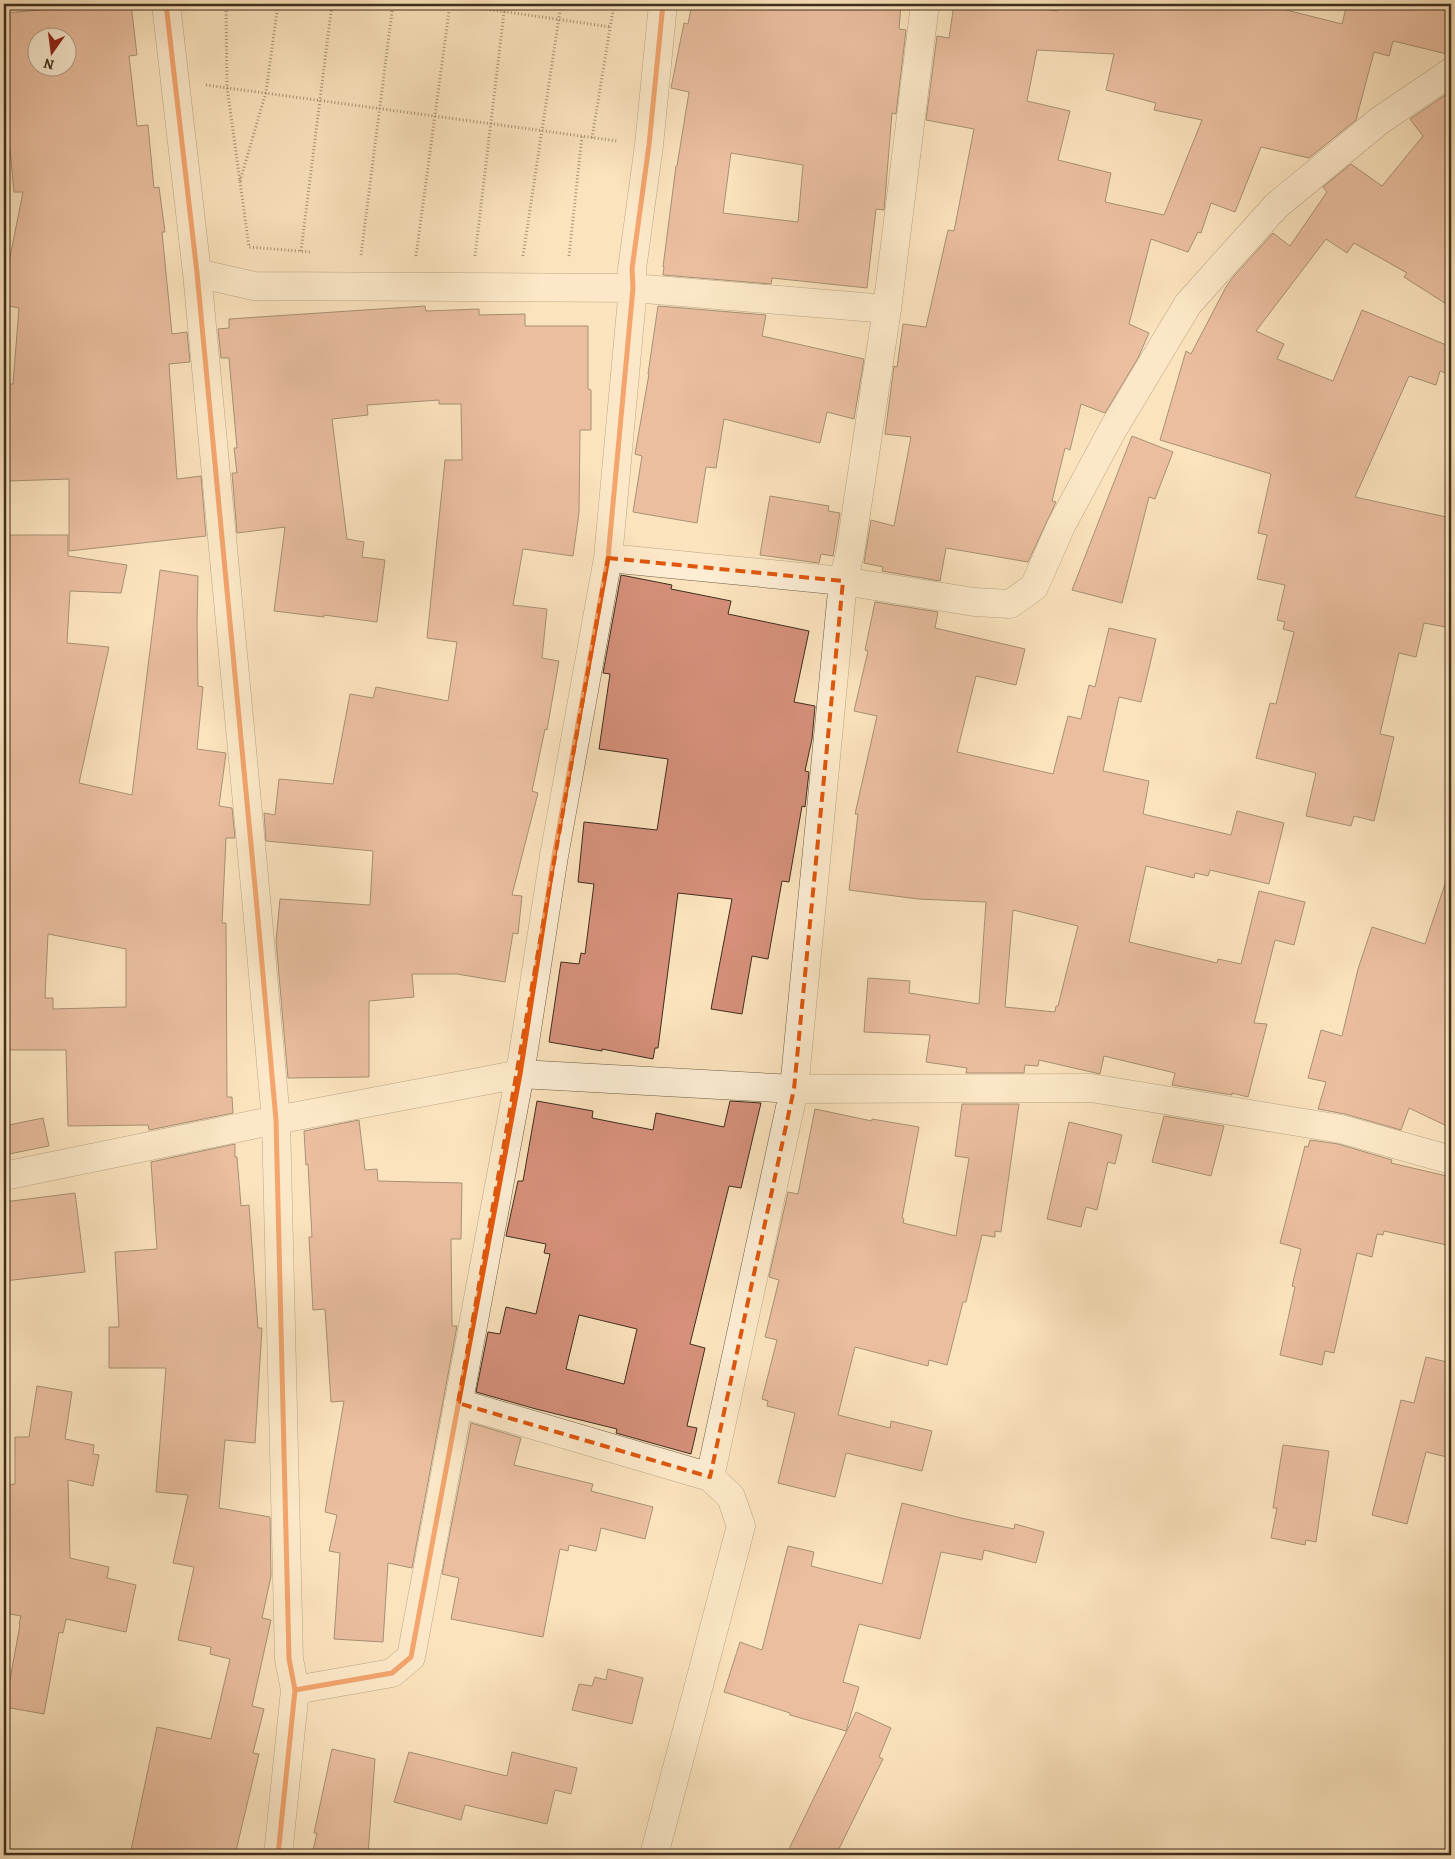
<svg xmlns="http://www.w3.org/2000/svg" width="1455" height="1859" font-family="Alegreya,serif">
	<style>
		.building { fill: #d6907b; stroke: #3e2f1c; fill-rule: evenodd }
		.lines { fill: none; stroke-linecap: round; stroke-linejoin: round }
		.street-casing { stroke: #6d5c44; stroke-width: 29 }
		.path { stroke: #3e2f1c; stroke-width: 3; stroke-dasharray: 1 2.5; stroke-linecap: butt }
		.street { stroke: #fcedd4; stroke-width: 28 }
		.cycleway-casing { stroke: #fcedd4; stroke-width: 8 }
		.cycleway { stroke: #e8590c; stroke-width: 5 }
		.marked { fill: none; stroke: #e0570d; stroke-width: 4; stroke-dasharray: 10 6; stroke-linejoin: round }
	</style>
	<rect width="100%" height="100%" fill="#fbe3bd"/>
	<filter id="stains"><feTurbulence type="fractalNoise" baseFrequency=".004" numOctaves="4"/><feColorMatrix values="0 0 0 0 .2 0 0 0 0 .09 0 0 0 0 .02 0 0 0 .5 -.17"/></filter>
	<radialGradient id="worn" r=".72"><stop offset=".6" stop-color="#630" stop-opacity="0"/><stop offset="1" stop-color="#630" stop-opacity=".3"/></radialGradient>
	<path class="building" d="M52,4H131L137,55L129,56L137,126L148,125L154,188L159,187L165,232H162L172,334L187,332L190,362L169,364L177,479L201,476L206,536L69,551V479L8,481L6,421H4V384H13L19,308L4,305V272H7L23,192H14L10,149L4,150V13L52,9ZM38,38H68V68H38Z
		M692,4H901L899,29L906,30L896,114L892,113L884,210L876,209L867,288L772,278L771,284L663,275L664,267H663L676,166H677L689,92L671,88L684,23L688,24ZM731,153L803,165L798,222L723,213Z
		M954,4H1008L1057,11V4H1287L1286,10L1342,24L1347,4H1451V55L1393,41L1389,56L1374,52L1356,120L1309,158L1261,147L1235,212L1211,203L1201,233L1198,232L1188,252L1151,239L1129,324L1149,333L1138,358L1105,413L1081,404L1070,450L1065,448L1052,501L1056,502L1028,562L946,548L940,581L882,571L883,567L864,563L871,520L894,526L911,437L885,434L894,366L897,367L903,324L926,327L948,230L954,231L974,129L926,120L937,36L949,38ZM1037,50L1114,54L1106,90L1156,103L1154,110L1202,120L1164,215L1105,202L1111,173L1058,160L1070,111L1027,101Z
		M1451,91V307L1404,277L1407,273L1354,243L1347,253L1326,239L1256,331L1284,344L1277,359L1333,381L1362,310L1451,347V356L1446,373L1440,371L1436,385L1409,376L1355,497L1451,518V628L1424,623L1416,657L1399,653L1380,734L1394,737L1374,821L1354,816L1351,826L1306,816L1316,773L1256,758L1270,703L1276,704L1294,632L1283,629L1285,622L1277,620L1285,585L1257,579L1267,535L1258,533L1271,474L1160,440L1186,351L1191,354L1226,287L1234,276L1273,233L1290,246L1327,192L1323,187L1351,164L1382,186L1423,136L1410,119Z
		M425,306L426,311L479,309V315L525,314V326H588V389L591,390V430H580L579,513L573,556L523,549L513,605L547,609L542,658L559,661L547,730L545,729L532,791L538,793L512,895L522,896L518,934L513,933L505,982L457,974H412L414,997L369,1001V1077L288,1078L276,941L280,899L370,905L373,851L266,841L264,813L275,815L279,779L333,784L350,694L373,698L376,687L448,701L457,642L427,638L445,460H462L461,404H439V400L367,405L368,415L332,419L347,539L364,542L362,557L385,560L377,622L324,615V617L274,611L285,527L237,533L232,473H237L234,448H237L229,358H221L218,329L229,328V319Z
		M658,306L766,315L762,336L864,359L854,419L827,412L820,443L724,419L716,468L706,467L697,523L633,512L642,456L635,454L649,374H648Z
		M1132,436L1173,452L1155,499L1149,497L1122,603L1072,590Z
		M770,496L829,506L828,511L840,513L833,556L821,554L819,563L760,555Z
		M4,535H68V556L127,565L121,593L70,591L67,643L109,647L79,783L132,795L160,570L198,576L197,623L198,686L203,687L197,749L226,753L219,806L232,808L235,838H226L222,923H226L227,1097H232L233,1113L149,1130L148,1125L68,1126L66,1050H4ZM48,934L126,949V1007L53,1009V998H45Z
		M621,575L672,585L671,589L731,601L728,614L809,631L794,702L815,706L812,739L805,771L809,772L805,807L802,806L789,882L782,881L768,959L752,956L742,1014L711,1009L732,899L678,893L658,1048H655L653,1059L602,1049V1051L549,1042L561,962L579,964L581,953L585,954L594,884L578,882L584,822L657,830L668,759L599,749L610,674L603,673Z
		M875,602L938,612L935,628L1025,649L1016,685L976,676L957,752L1053,774L1068,716L1081,719L1089,685L1095,687L1109,628L1156,639L1141,702L1119,697L1103,771L1149,781L1143,814L1231,835L1237,811L1284,823L1269,884L1210,870L1208,876L1195,873L1194,878L1146,866L1129,942L1217,963L1218,959L1241,964L1259,891L1305,902L1294,945L1275,940L1254,1023L1267,1024L1248,1097L1232,1093V1095L1172,1085L1175,1073L1104,1056L1100,1074L1039,1060L1038,1066L1025,1065L1024,1073H966L967,1068L926,1062L930,1035L864,1032L868,978L910,981L909,993L979,1004L986,902L918,899L849,890L858,814H855L877,716L854,711L868,651L865,650ZM1013,910L1078,926L1058,1006H1056L1055,1012L1005,1007Z
		M1446,881H1451V1128L1409,1108L1401,1130L1345,1114L1318,1109L1326,1082L1308,1078L1321,1030L1342,1036L1358,969L1372,927L1425,944Z
		M537,1101L593,1111L592,1118L653,1130L656,1113L724,1127L730,1101L761,1103L741,1188L729,1186L690,1344L705,1348L687,1426L697,1428L691,1454L616,1433L617,1429L536,1409L476,1392L488,1332L500,1334L506,1307L536,1314L550,1254L544,1253L546,1244L506,1236L518,1181H523ZM579,1315L637,1329L624,1384L566,1369Z
		M962,1104H1019L1001,1232L995,1231V1237L982,1235L966,1302H963L947,1365L929,1360L928,1366L855,1347L838,1415L890,1428L891,1421L932,1431L922,1471L846,1453L835,1497L778,1483L795,1413L767,1406L768,1401L762,1399L777,1340L765,1337L779,1280L769,1277L788,1192L798,1194L815,1109L872,1121V1119L919,1127L902,1218L904,1219L903,1223L956,1236L969,1158L955,1156Z
		M1164,1116L1224,1126L1211,1176L1152,1162Z
		M43,1118L49,1146L4,1155V1126Z
		M359,1120L365,1170L377,1169L378,1181L462,1183L461,1239H451L452,1326H457L412,1568L388,1563L383,1642L334,1639L340,1553L329,1551L337,1515L325,1512L344,1401L331,1402L325,1309L313,1310L309,1237H312L308,1164L306,1165L304,1131Z
		M1069,1122L1122,1135L1115,1164L1108,1162L1097,1210L1086,1207L1081,1227L1047,1219Z
		M1310,1140L1338,1144L1392,1160L1391,1163L1451,1177V1246L1384,1231L1383,1235L1377,1234L1372,1257L1357,1253L1334,1353L1325,1351L1322,1365L1280,1355L1295,1287L1292,1286L1301,1249L1280,1243L1305,1146L1308,1147Z
		M235,1144V1157H237L241,1206L249,1205L258,1328H262L255,1443L225,1440L219,1508L270,1517L271,1576L262,1618L271,1620L252,1706L264,1709L253,1753L259,1754L235,1855H130L157,1727L211,1739L230,1659L210,1654L211,1647L178,1640L194,1567L173,1563L188,1495L156,1492L166,1368H109V1327H119L115,1252L157,1249L151,1162Z
		M75,1193L85,1272L4,1281V1202Z
		M1426,1357L1451,1363V1458L1426,1452L1407,1524L1372,1515L1401,1400L1414,1403Z
		M37,1386L72,1392L65,1439L94,1445L93,1454L99,1455L93,1486L68,1480L70,1558L109,1567L107,1578L136,1585L126,1632L66,1619L63,1633L59,1632L44,1714L5,1707L20,1625L19,1624L21,1616L4,1613V1485L15,1484V1437H29Z
		M471,1423L521,1438L514,1465L593,1484L591,1491L653,1507L645,1539L601,1528L596,1551L569,1545L568,1551L560,1549L543,1637L451,1619L459,1578L442,1574Z
		M1283,1445L1329,1451L1316,1542L1306,1540L1305,1545L1271,1538L1277,1508H1273Z
		M902,1503L961,1518L1014,1529L1015,1524L1044,1532L1036,1563L984,1550L982,1560L941,1552L920,1639L859,1624L843,1682L859,1687L846,1731L790,1715V1713L724,1692L740,1642L762,1650L788,1546L814,1552L811,1566L882,1584Z
		M608,1669L643,1678L632,1724L572,1710L579,1684L592,1686L595,1677L606,1680Z
		M856,1712L891,1728L879,1757L883,1759L836,1855H786Z
		M332,1749L375,1759L368,1855H312L317,1833H314Z
		M409,1752L507,1776L512,1752L577,1768L571,1794L555,1790L547,1824L465,1805L461,1820L394,1802Z"/>
	<g class="lines">
		<defs>
			<path id="street" d="M166,4L197,273L257,908L276,1120L289,1659L295,1690L278,1855
				M197,273L254,286L633,288L887,309
				M608,558L843,581L974,602L1010,604L1034,587L1061,526L1113,429L1188,304L1276,206L1379,121L1451,72
				M4,1176L276,1120L520,1074L794,1089L1091,1088L1341,1129L1451,1160
				M458,1403L710,1477L731,1497L741,1526L654,1855
				M710,1477L794,1089L843,581L850,553L887,309L925,4
				M295,1690L392,1673L411,1657L520,1074L554,856L608,558L633,288L632,269L649,145L663,4"/>
		</defs>
		<use href="#street" class="street-casing"/>
		<path class="path" d="M226,4L227,87L249,247L310,252
			M452,4L611,27
			M206,85L618,141
			M592,138L614,4
			M240,181L266,92L278,4
			M301,251L332,4
			M361,255L393,4
			M416,256L450,4
			M475,256L505,4
			M523,256L561,4
			M569,256L582,136"/>
		<use href="#street" class="street"/>
		<defs>
			<path id="cycleway" d="M166,4L197,273L257,908L276,1120L289,1659L295,1690L278,1855
				M295,1690L392,1673L411,1657L520,1074L554,856L608,558L633,288L632,269L649,145L663,4"/>
		</defs>
		<use href="#cycleway" class="cycleway-casing"/>
		<use href="#cycleway" class="cycleway"/>
	</g>
	<path d="M0 0H1455V1859H0ZM608,558L843,581L794,1089L710,1477L458,1403Z" fill="#fbe3bd" fill-opacity=".55" fill-rule="evenodd"/>
	<path class="marked" d="M608,558L843,581L794,1089L710,1477L458,1403Z"/>
	<rect width="1455" height="1859" fill="none" stroke="#fbe3bd" stroke-width="20"/>
	<rect x="5" y="5" width="1445" height="1849" fill="none" stroke="#3e2f1c" stroke-width="2.5"/>
	<rect x="10" y="10" width="1435" height="1839" fill="none" stroke="#3e2f1c"/>
	<g transform="translate(52 52) rotate(194)"><circle r="24" fill="#fcedd4" stroke="#b0a18a"/>
	<path d="M0-4L9 19L0 12L-9 19Z" fill="#8f2418"/>
	<text y="-8" font-size="14" font-weight="bold" text-anchor="middle" fill="#3e2f1c">N</text>
	</g>
	<rect width="100%" height="100%" filter="url(#stains)"/>
	<rect width="100%" height="100%" fill="url(#worn)"/>
</svg>
